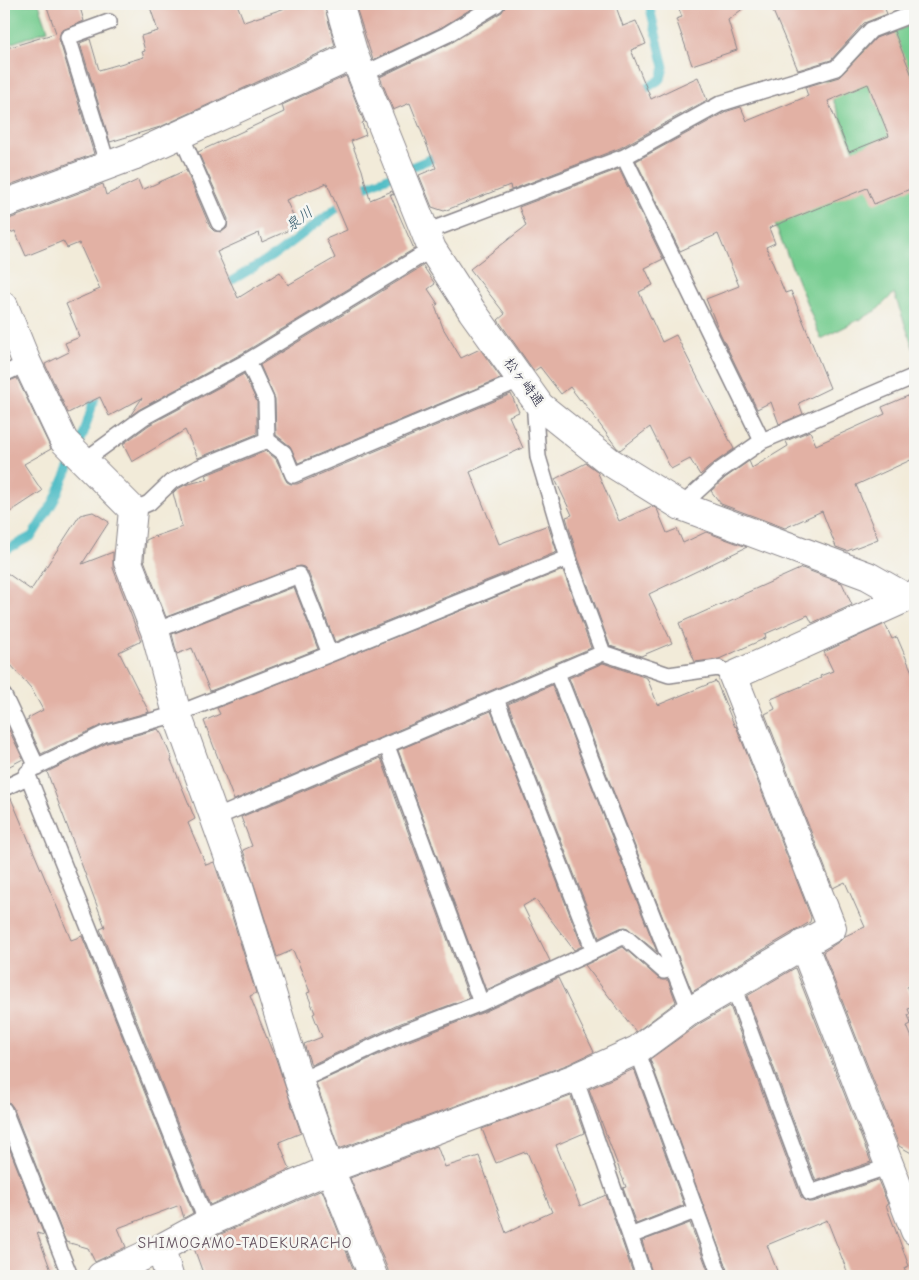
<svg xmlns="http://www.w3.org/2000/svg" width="919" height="1280" font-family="'Comic Neue','Klee One',sans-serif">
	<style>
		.green { fill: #77cd91; stroke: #4c7866 }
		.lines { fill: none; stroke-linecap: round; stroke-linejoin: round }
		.stream { stroke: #4ebcc5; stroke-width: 9 }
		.building { fill: #e2b1a4; fill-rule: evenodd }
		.lane-casing { stroke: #8a868a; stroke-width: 18 }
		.street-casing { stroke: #8a868a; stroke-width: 30 }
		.lane { stroke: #fff; stroke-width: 15 }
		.street { stroke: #fff; stroke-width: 28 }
		.labels { text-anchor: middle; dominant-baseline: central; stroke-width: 5; stroke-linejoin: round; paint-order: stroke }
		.street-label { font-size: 14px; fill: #22223b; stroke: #f6f6f2 }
		.water-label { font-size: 15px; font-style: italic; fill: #31586b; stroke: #f6f6f2 }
		.neighbourhood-label { font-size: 15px; letter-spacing: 1px; fill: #655460; stroke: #f6f6f2 }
	</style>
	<rect width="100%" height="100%" fill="#f6f6f2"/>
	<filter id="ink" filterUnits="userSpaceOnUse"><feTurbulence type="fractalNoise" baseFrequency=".02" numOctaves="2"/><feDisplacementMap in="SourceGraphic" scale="10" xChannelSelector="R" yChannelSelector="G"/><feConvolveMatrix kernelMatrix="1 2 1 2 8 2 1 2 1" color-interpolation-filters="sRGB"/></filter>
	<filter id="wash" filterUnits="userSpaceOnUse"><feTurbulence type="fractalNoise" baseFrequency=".0096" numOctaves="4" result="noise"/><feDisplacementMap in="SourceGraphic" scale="20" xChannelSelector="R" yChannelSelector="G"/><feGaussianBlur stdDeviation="1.12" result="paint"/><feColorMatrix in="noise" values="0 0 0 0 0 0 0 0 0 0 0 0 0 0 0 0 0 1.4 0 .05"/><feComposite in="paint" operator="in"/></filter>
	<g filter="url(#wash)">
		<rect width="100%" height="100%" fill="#f2ebd9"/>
		<path class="green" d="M4,4H39L48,30L4,46Z
			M913,24L915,26V353L894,293L876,311L821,339L768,207L858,160L824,78L843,71L868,43Z"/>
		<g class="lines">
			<path class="stream" d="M637,90L647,88L661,79L664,67L649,4
				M356,193L365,187L442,154
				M221,287L278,253L346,201
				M4,551L32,536L54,501L83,436L97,390"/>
		</g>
		<g id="blocks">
			<path class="building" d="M46,4H79L84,21L61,31L59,39L94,154L4,187V49L56,33Z
				M149,4H237L244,22L297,4H324L335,46L160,127L110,142L80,43L90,39L99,70L144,57L142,52L145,51L141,36L158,31Z
				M355,4H479L442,27L373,60Z
				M506,4H615L623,26L636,21L646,44L631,50L651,99L698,77L707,100L620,148L511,190L510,185L444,211L432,207L419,175L436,168L410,103L393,110L380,77L451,43L502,12Z
				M677,4H749L728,20L737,50L692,65L676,19L682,17Z
				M770,4H883L887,14L864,23L831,60L798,70Z
				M894,31L915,83V187L874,204L867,188L769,228L775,243L766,247L785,293L791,291L830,388L799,403L803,414L779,424L771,402L757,409L720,333L706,299L739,286L718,234L680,251L636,161L728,111L741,107L747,121L808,96L805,87L839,77L876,38ZM868,84L889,136L849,152L828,101Z
				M346,76L364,122L362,123L366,135L351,141L362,170L370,200L392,191L394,195L390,194L414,249L243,353L140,409L130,416L142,398L109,416L100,397L68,413L45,364L69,352L65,343L80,337L66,304L100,289L79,243L67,248L63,241L26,256L15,231L4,236V219H9L103,184L106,195L138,180L142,190L186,170L210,227L214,231L222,232L227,228L228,219L198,152L284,112L282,105ZM327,183L347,230L326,239L335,258L288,285L280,272L238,298L217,252L259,233L262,242L298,226L286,200Z
				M619,169L663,259L645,268L653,285L639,292L662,342L676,335L734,449L714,463L700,475L690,459L671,469L650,427L620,450L617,448L581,399L580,400L570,387L561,394L540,367L534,371L498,320L505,314L470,269L526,226L519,207Z
				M423,266L435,284L428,289L438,304L435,306L443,328L461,358L480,349L501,378L298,463L290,446L276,435L275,399L260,365Z
				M244,374L257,402V434L198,458L185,430L132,462L123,444L149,425Z
				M17,378L51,449L24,464L42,491L4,516V383Z
				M915,393V458L856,485L878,539L847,551L836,547L822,511L785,528L721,504L711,491L725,478L749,461L752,468L788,446L786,441L810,431L816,445L885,414L882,407Z
				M511,394L519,412L509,416L523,448L470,472L499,544L548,525L557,552L335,642L308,572L304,567L300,566L166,617L144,560L146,540L155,536L157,538L156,536L182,527L173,493L176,490L185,485L208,479L206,475L266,451L276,459L287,482L291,484H297Z
				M586,463L597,471L619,521L652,506L657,509L667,533L677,529L683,543L706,532L747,547L649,594L672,643L641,656L610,646L577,555L566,517L572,515L555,479Z
				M93,512L109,522L82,564L113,552V568L141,641L119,652L149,712L100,726L41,754L26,721L29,720L28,718L43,710L31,688L4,657V571L31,590L80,515Z
				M802,568L842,583L852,605L812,623L808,615L765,634L766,638L719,659L695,662L679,623Z
				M563,570L591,648L234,800L204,721L220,714L217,708Z
				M294,587L318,649L210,691L192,648L177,654L172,634Z
				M885,624L892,639L897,637L915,679V984L907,987L915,1006L908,1009L910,1014L908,1015L911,1024L907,1026L915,1045V1155L899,1146L823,952L840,941L845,936L865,927L845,882L833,888L765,714L775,709L771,699L821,678L820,676L833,671L824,652Z
				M603,663L647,678L658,705L716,681L735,727L736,726L811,917L810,922L692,992L569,678Z
				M552,685L657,952L626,927L620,928L599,938L508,704Z
				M491,711L582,946L574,950L535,899L523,906L550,961L486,990L398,750Z
				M158,729L162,735L172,759L171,760L195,819L188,823L206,865L214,862L224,891L256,993L250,996L272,1051L275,1056L301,1133L279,1142L290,1169L210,1205L100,929L105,927L47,772L107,743Z
				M9,730L23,759L4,769V732Z
				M381,758L469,998L401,1023L311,1065L304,1044L322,1037L313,1014L315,1013L307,993L310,992L293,950L277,957L243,850L252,846L241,817Z
				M10,796L71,940L82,936L193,1213L184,1218L180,1205L118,1228L126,1247L95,1262L88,1248L66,1242L13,1107L9,1102L4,1101V797Z
				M623,947L658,978L662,980H668L676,1002L636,1032L585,965Z
				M795,968L871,1162L816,1181L747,996Z
				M558,978L594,1052L569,1064L339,1149L316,1083L409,1041L484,1012Z
				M730,1006L801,1197L808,1202H813L878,1180L888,1204L886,1205L909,1266L904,1268L907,1276H849L827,1220L767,1245L779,1276H729L650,1059L699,1024Z
				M634,1069L684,1205L636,1224L623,1188L626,1187L589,1089Z
				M571,1096L584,1133L556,1145L580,1206L606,1195L634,1276H388V1270L350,1178L437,1146L445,1167L479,1156L506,1233L552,1212L527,1152L525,1153V1152L496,1163L482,1129Z
				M4,1135L44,1235L37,1233L53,1276H4Z
				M322,1190L356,1276H204L194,1248L214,1237Z
				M690,1223L710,1276H653L642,1241Z"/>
		</g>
	</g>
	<g filter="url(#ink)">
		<use href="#blocks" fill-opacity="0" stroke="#8a868a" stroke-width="1"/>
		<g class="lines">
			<defs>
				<path id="lane" d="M362,75L446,35L497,4
					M181,135L219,223
					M624,157L762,441
					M108,166L68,37L109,22
					M426,232L624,157L722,103L836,68L871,30L915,13
					M248,361L266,400L267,440L284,453L293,475L522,379
					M4,374L27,363
					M540,406L535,414L538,457L568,558L603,653
					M85,460L144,417L248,361L432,249
					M681,506L719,471L762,441L915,376
					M133,510L149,503L171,482L198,468L267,440
					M155,631L299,575L330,654
					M557,673L690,1011
					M4,696L37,767
					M387,746L481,1003
					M27,773L207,1223
					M4,788L23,779L30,770L104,734L177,714L330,654L568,558
					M215,818L603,653L669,675L718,668L733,676
					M594,951L624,936L664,971L673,969
					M733,986L810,1193L890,1166
					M637,1050L720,1276
					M575,1078L644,1276
					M299,1081L405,1032L481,1003L594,951L496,699
					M4,1110L70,1276
					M630,1236L695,1211"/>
				<path id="street" d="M339,4L354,55L432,249L472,311L540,406L610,462L681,506L868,576L907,598
					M4,204L133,156L354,55
					M4,306L27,363L64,441L133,510L128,562L155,631L177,714L239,886L299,1081L330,1169L207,1223L161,1248L101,1276
					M803,944L915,1231
					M161,1248L169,1276
					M373,1276L330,1169L575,1078L637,1050L690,1011L832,928L733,676L915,594"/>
			</defs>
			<use href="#lane" class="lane-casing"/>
			<use href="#street" class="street-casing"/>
			<use href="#lane" class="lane"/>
			<use href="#street" class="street"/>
		</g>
	</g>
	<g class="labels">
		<g class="street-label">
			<text transform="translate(524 382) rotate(53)">松ヶ崎通</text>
		</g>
		<g class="water-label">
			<text transform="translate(299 219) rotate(-37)">泉川</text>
		</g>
		<g class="neighbourhood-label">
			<text x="245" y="1243">SHIMOGAMO-TADEKURACHO</text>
		</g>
	</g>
	<rect width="919" height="1280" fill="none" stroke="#f6f6f2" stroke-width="20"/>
</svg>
